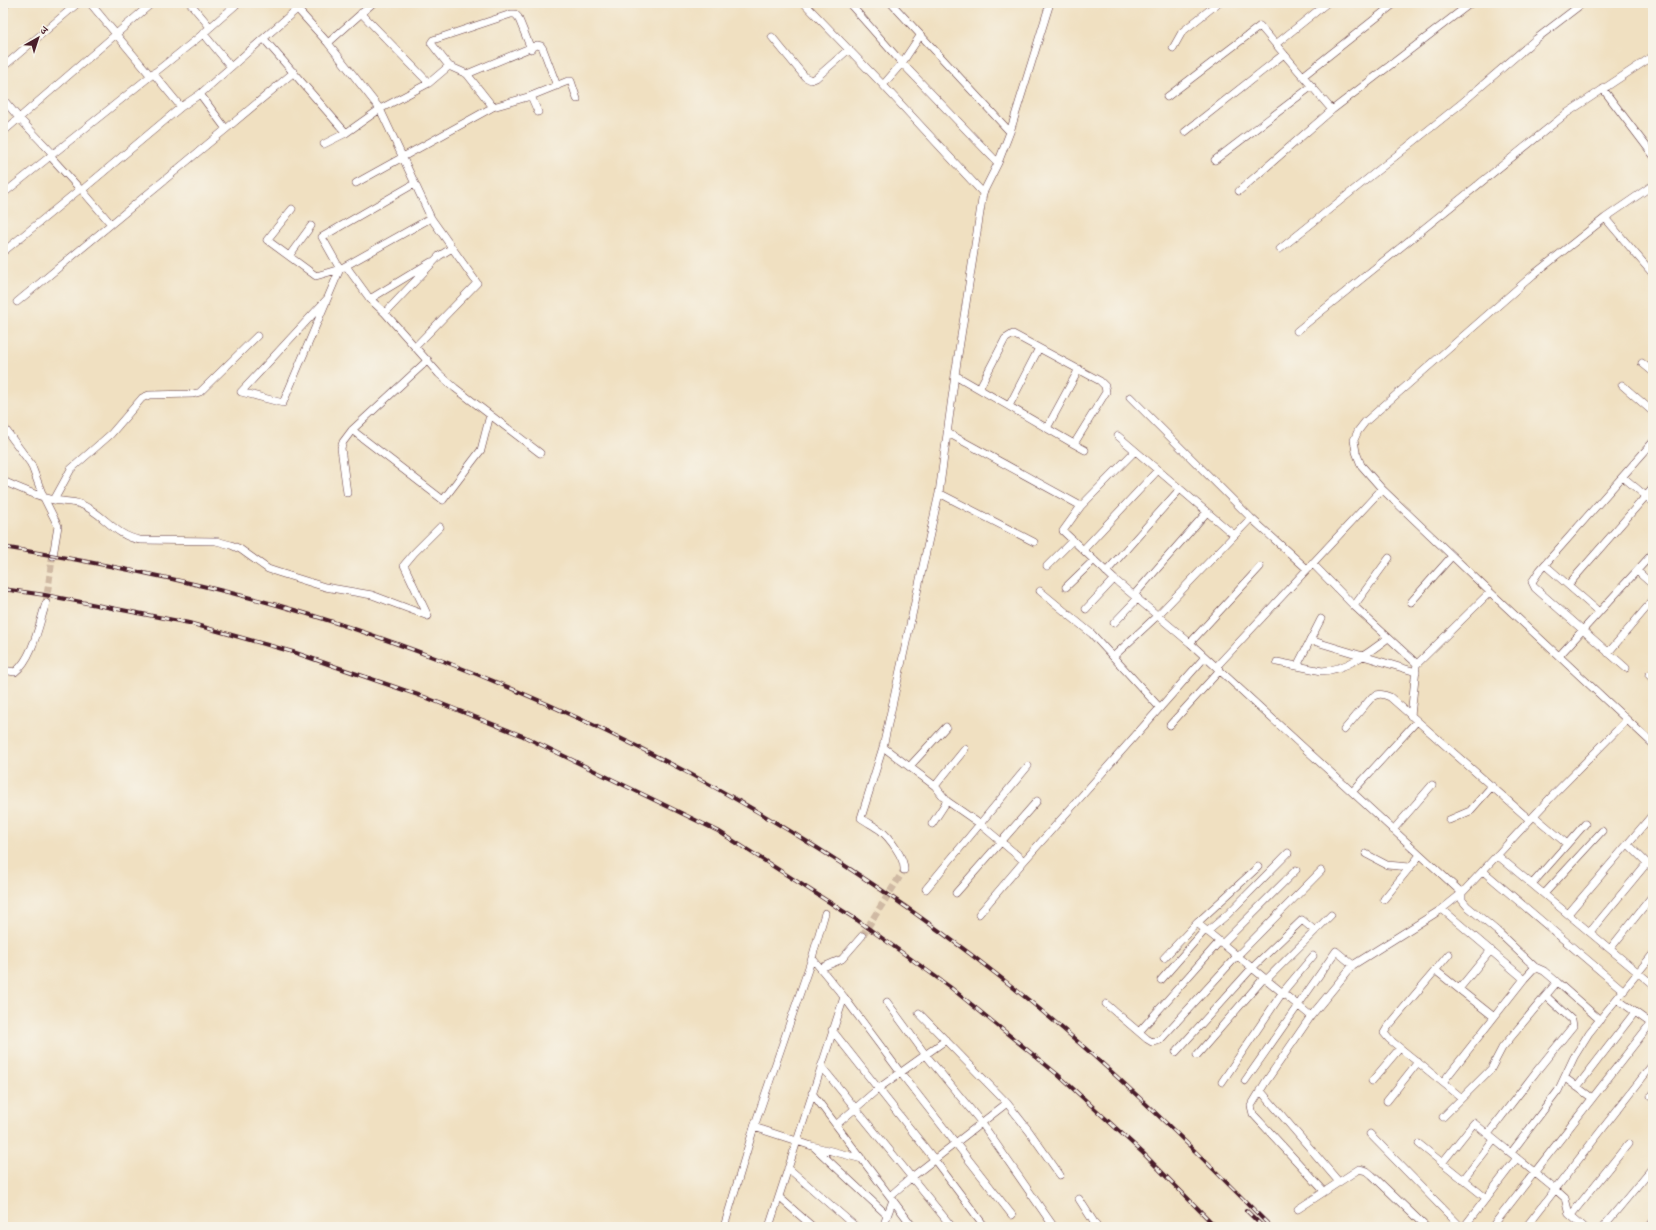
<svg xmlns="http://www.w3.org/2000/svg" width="1656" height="1230" font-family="'IM FELL DW Pica','Noto Serif Devanagari',serif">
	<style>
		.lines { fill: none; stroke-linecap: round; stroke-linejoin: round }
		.minor-tunnel { stroke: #cfb9a3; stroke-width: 7; stroke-dasharray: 7 3.5; stroke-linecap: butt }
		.minor-casing { stroke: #633c42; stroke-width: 8 }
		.minor { stroke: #fff; stroke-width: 7 }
		.rail-casing { stroke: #4a1f2b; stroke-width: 4 }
		.rail { stroke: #f7f3e8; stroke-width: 2.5; stroke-dasharray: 8; stroke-linecap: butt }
	</style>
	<rect width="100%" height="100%" fill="#f7f3e8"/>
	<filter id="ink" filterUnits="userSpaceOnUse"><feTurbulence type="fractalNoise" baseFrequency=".025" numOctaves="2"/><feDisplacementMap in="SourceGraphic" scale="8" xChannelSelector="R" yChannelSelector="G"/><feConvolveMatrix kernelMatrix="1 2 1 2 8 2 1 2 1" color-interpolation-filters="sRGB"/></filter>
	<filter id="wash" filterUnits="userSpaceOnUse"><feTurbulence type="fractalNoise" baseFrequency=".012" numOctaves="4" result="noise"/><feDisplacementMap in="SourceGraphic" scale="16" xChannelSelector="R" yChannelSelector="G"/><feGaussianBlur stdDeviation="0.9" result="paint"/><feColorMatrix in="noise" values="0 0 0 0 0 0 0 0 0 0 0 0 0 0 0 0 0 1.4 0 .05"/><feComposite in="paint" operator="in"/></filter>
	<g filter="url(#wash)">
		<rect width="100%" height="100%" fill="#f0e0c1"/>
	</g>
	<g filter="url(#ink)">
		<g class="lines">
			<path class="minor-tunnel" d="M46,603L53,552
				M862,936L904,870"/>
			<defs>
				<path id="minor" d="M90,3L150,75
					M190,3L210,27
					M292,3L328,43L380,109L431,218L477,283L415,347
					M804,3L883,85L983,193
					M849,3L902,63L998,163
					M891,3L1010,132
					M3,6L7,3
					M361,13L429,83
					M203,33L231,67
					M772,37L805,77L811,80L816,78L849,49
					M264,39L346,133
					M328,43L373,3
					M1276,44L1327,3
					M1173,48L1182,32L1218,3
					M3,67L78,3
					M153,73L181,107
					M467,74L537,45L541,46L543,49L557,86
					M1303,76L1395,3
					M883,85L902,63L920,36
					M1603,89L1653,155
					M200,94L226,129
					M531,96L538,112
					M1167,97L1260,26L1332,110
					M3,99L19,118L53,154
					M493,107L467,74L449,66L431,43L433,40L511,14H515L518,17L531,49
					M3,132L152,3
					M1185,132L1284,54
					M324,144L346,133L380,109L429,83L449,66
					M50,156L80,189L82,190L111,224
					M1215,160L1312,86
					M356,183L493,107L531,96L568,81H571L577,99
					M1653,185L1605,218L1533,275L1365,422L1358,431L1354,440L1356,452L1361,465L1382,489L1490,592L1653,744
					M82,190L181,107L200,94L297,9L310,3
					M1239,191L1332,110L1471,3
					M3,194L198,38L238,3
					M292,209L267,240L316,276L340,269L431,218
					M1605,218L1653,274
					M1280,249L1463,102L1536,39L1583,3
					M3,252L80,189
					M289,256L311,226
					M346,266L370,299L385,313L439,374L455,388L540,453
					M327,299L241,392L283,403L340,269L322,237L414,184
					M370,299L431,262
					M17,302L226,129L294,72
					M385,313L439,256L452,248
					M1297,331L1567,113L1653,56
					M1642,363L1653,372
					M955,375L1074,444L1106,392L1105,386L1100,381L1013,334L1005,339L979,389
					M1622,385L1653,412
					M1130,397L1251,518L1307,569
					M1009,406L1039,348
					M3,426L31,464L43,496L58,526L53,556V552
					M1047,428L1079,369
					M352,430L443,500L481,450L490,415
					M948,433L1081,506
					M1118,436L1234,535
					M1074,444L1085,450
					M1135,451L1081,506L1063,531L1114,579L1190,643L1462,893V900L1467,906L1497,931L1535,967L1544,971L1557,982
					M1623,477L1653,502
					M3,481C19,488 38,497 55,500C63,502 72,501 80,504C103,512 114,536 140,540L216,541L231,545L240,549L268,569L277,572L325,587L372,595L428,616
					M347,493L341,448L343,442L352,430L428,360
					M939,493L1034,542
					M54,500L71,469L111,434L142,398L149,395L193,394L200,392L257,336
					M1083,550L1158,470
					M1312,563L1354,606L1417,664L1490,592
					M1545,565L1599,612
					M1047,566L1073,540
					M1637,571L1653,585
					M1106,572L1180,489
					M1568,585L1653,488
					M1066,587L1094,560
					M1040,591L1092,634L1160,708
					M1134,595L1207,512
					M1411,602L1452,556
					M1354,606L1389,558
					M1086,609L1114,579
					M428,616L404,565L414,553L440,527
					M1114,623L1138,598
					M1310,640L1416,672
					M1190,643L1260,567
					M1608,653L1653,600
					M1114,656L1158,615L1251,518
					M1559,656L1653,553
					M1277,662L1322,671C1346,670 1370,652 1388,638
					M1297,666L1321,619
					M1216,667L1382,489
					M1626,668L1535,588L1532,582L1540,570L1653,442
					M3,670L15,672C33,658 39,624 46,603
					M1649,675L1653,679
					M1411,716L1416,668
					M1170,725L1220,670
					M1344,730L1372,697C1379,693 1383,694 1390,697L1530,820
					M883,747L935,786L947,801L980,824L1024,861
					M910,766L946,727
					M935,786L965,749
					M1352,792L1417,721
					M1534,816L1567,844
					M1449,820L1470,811L1492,786
					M932,824L947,801
					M1393,830L1432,785
					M1628,844L1653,869
					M1366,854L1387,865L1410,867
					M1497,855L1653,985
					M904,870C905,858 889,837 880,830C874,826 867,822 861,818L883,747L939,493L955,375L983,193L998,163L1010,132L1050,3
					M1483,871L1624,991
					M1532,884L1585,824
					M926,889L1028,766
					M956,893L1037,801
					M1544,894L1602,831
					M1384,899L1420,855
					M1442,909L1524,979
					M979,914L1024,861L1205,657
					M1568,914L1653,814
					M1197,923L1311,1016
					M1207,932L1228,914L1288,853
					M1590,932L1647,863
					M1222,944L1296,870
					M1610,949L1653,895
					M1449,954L1387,1028L1384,1033L1389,1039L1462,1098
					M812,958L844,997L900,1072L1012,1215
					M1164,958L1197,923L1258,867
					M821,968L842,959L862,936
					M1435,970L1494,1017
					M1161,980L1205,930
					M1266,980L1331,915
					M1459,989L1491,950
					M1617,999L1653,1025
					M887,1002L925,1054L981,1122L1054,1227
					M1106,1004L1147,1039L1152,1042L1160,1040L1237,956L1321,871
					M919,1013L1007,1103L1029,1131L1060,1175
					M832,1030L934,1159L985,1227
					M1139,1032L1219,942
					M1176,1052L1252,968L1302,920L1314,930
					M1197,1055L1264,978
					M821,1066L952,1227
					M1565,1078L1592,1098
					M1245,1081L1336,951L1353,965
					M1372,1081L1400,1048
					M1222,1082L1282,993L1313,956
					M1443,1082L1524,979L1535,967
					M1577,1087L1635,1012
					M1260,1090L1339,1182
					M812,1093L913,1227
					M1651,1097L1653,1094
					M1387,1101L1418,1062
					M1443,1117L1491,1069L1502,1048L1557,982L1600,1020
					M836,1125L879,1088L946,1040
					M754,1127L812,1146L862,1159
					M1370,1134L1461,1227
					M1488,1134L1539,1068L1573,1026L1572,1020L1546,996
					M1419,1144L1486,1198
					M814,1147L887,1215
					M1511,1153L1558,1091L1574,1057L1589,1033L1653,954
					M1442,1163L1474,1123L1556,1190L1565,1198L1569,1214L1584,1227
					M788,1168L856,1227
					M1463,1180L1494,1140
					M1324,1191L1253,1114L1251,1106L1265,1083L1311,1016L1353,965L1442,909L1462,893L1555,793L1627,720
					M890,1196L912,1177L1007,1103
					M779,1197L813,1227
					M1079,1199L1097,1227
					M1298,1209L1359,1169L1367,1171L1372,1175L1426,1227
					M1571,1215L1628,1144
					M724,1227L754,1127L812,958L825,913
					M769,1227L844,997
					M883,1227L893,1200
					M1464,1227L1517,1158
					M1492,1227L1651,1023
					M1526,1227L1653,1064
					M1603,1227L1653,1167
					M1649,1227L1653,1222"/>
			</defs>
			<use href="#minor" class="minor-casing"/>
			<use href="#minor" class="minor"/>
			<defs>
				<path id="rail" d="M3,547C95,562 187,580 277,605C331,620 385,639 438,659C640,736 830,843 1000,977C1097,1053 1185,1140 1271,1227
					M3,589L45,595L189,623L293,652L427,698L523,736L718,831L857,920L950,987L1057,1074L1143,1153L1216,1227
					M1246,1210L1263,1227"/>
			</defs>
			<use href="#rail" class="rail-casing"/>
			<use href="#rail" class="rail"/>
		</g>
	</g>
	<rect width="1656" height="1230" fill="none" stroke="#f7f3e8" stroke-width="16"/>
	<g transform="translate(38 38) rotate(39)" stroke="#f7f3e8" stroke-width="3" paint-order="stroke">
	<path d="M0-3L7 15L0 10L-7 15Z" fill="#4a1f2b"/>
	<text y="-6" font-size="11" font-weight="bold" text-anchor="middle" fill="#4a1f2b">उ</text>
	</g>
</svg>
